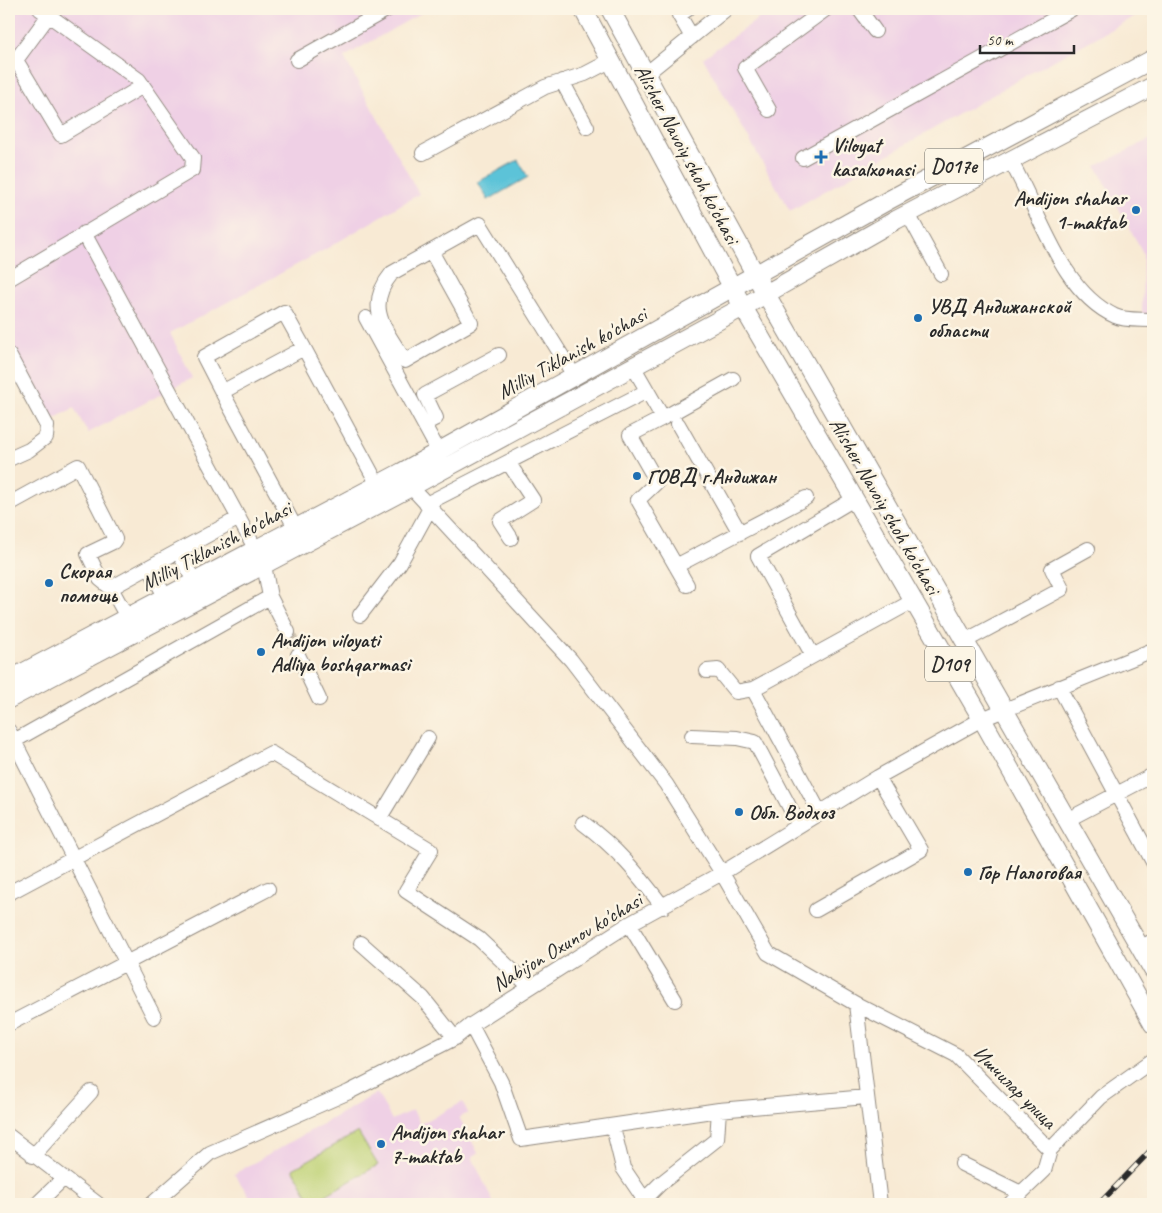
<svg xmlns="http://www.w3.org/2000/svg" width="1162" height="1213" font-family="Caveat,sans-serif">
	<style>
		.built { fill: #efd0e5 }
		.green { fill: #bed175; stroke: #747e50 }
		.water { fill: #5bc3d8; stroke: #437782 }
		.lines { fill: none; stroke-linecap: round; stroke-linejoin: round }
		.minor-tunnel { stroke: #cfc4b2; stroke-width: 14; stroke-dasharray: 14 7; stroke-linecap: butt }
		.minor-casing { stroke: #928a80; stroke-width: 16 }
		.major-casing { stroke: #928a80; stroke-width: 20 }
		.minor { stroke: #fff; stroke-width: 14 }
		.major { stroke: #fff; stroke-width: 18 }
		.rail-casing { stroke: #2b2b2b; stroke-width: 5.5 }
		.rail { stroke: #fcf5e5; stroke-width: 4; stroke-dasharray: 11; stroke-linecap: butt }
		.poi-dot { fill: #1f6fb2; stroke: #fcf5e5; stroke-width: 2 }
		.labels { text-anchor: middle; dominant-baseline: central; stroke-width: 5; stroke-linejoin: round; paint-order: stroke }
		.shield { fill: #fcf5e5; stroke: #6a6863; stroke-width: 1 }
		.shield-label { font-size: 20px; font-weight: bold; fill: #2b2b2b }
		.poi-label { font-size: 21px; font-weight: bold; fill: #2b2b2b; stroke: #fcf5e5; text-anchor: start }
		.street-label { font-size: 21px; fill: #2b2b2b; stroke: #fcf5e5 }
	</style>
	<rect width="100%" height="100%" fill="#fcf5e5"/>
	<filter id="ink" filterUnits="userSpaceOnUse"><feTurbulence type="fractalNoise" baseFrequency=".02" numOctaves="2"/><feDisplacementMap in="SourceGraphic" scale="10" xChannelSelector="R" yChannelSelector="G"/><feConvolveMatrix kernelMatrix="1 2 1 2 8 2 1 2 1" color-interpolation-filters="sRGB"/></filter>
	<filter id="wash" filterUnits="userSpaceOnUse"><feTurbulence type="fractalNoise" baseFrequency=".0096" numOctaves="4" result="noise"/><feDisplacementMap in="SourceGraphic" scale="20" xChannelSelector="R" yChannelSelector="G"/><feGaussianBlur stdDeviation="1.12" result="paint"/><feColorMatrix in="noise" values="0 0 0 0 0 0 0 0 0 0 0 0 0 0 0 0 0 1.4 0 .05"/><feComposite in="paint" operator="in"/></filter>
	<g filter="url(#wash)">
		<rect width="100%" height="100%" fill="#f8ead4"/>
		<path class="built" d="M9,9H428L344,57L419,194L326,249L170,333L192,378L88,433L74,408L49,421L9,343Z
			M772,9H1148L1029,74L790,211L703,58Z
			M1153,138V317L1142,316L1143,253L1096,166Z
			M377,1093L392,1120L413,1110L420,1124L463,1102L468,1113L459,1117L478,1153L472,1157L494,1204H255L234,1174Z"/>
		<path class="green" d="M358,1132L378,1165L312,1203L293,1169Z"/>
		<path class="water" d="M518,160L528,177L488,200L478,182Z"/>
	</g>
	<g filter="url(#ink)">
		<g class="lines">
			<path class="minor-tunnel" d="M288,632L298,655"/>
			<defs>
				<path id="minor" d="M688,9L679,15L692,37
					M859,9L875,31
					M49,15L16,60L61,135L143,86
					M297,60L388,9
					M646,74L726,9
					M562,81L587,127
					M769,110L745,68L826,9
					M423,153L545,87L585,74L612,60
					M803,158L1072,9
					M1010,160C1040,211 1060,291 1115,316C1125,321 1142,319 1153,320
					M908,214L941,274
					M84,233L256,550
					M431,251L471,323L405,361C385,329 364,307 392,273L480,224L575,377
					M9,279L192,170L193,158L139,80L40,9
					M366,318L439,452
					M9,355L47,426L46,437L29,450L9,459
					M633,366L663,418L630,435L657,482L638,500L687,585
					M222,392L204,357L284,312L304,348
					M663,418L733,379
					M424,424L436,418L425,395L499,355
					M678,424L740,533
					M508,462L533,500L500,521L511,538
					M411,487L571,660L666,784L722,873L768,953L856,1004L956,1055L1050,1150L1101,1097L1153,1060
					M9,504L78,466L115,539L113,542L88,554L100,579L111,588L149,567
					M426,504L647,391
					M296,529L222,392L304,348L378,485
					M178,551L195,583
					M676,566L806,498
					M111,588L128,619
					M270,597L288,632
					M166,598L149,567L239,518
					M360,615L400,563L430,508
					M965,641L1062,589L1052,569L1088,549
					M298,655L319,699
					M813,656L758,556L854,499
					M707,671L718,670L736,692L753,689L820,813
					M1059,687L1153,862
					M753,689L913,601
					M9,731L154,1017
					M692,736L737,738L755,742L799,825
					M14,741L270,597L264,565
					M379,819L428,738
					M1067,820L1153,775
					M583,823C617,848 638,874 663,907
					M9,893L271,753L431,850L406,891L479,939L530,987
					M816,910L921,850L878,777
					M629,924L675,1000
					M361,943L423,998L455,1038
					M1140,947L1153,941
					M856,1004L880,1204
					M9,1024L268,889
					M471,1025L501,1082L521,1139L719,1110
					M613,1127L623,1168L644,1199
					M9,1136L98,1204
					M33,1156L91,1092
					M962,1164L1021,1193L1044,1171L1050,1150
					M37,1204L64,1178
					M152,1204L210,1153L349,1092L455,1038L471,1025L629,924L722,873L878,777L982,719L1153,650
					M640,1204L660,1184L717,1139L719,1110L866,1097
					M1010,1204L1021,1193"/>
				<path id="major" d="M583,9L743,307L982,719L1153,1024
					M610,9L766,294L1153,970
					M9,680L402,472L889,200L1153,59
					M9,699L411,487L743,307L896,220L1153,86"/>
			</defs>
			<use href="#minor" class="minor-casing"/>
			<use href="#major" class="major-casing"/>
			<use href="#minor" class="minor"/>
			<use href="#major" class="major"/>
			<defs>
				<path id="rail" d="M1099,1204L1153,1148"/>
			</defs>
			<use href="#rail" class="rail-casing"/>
			<use href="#rail" class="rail"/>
		</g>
	</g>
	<g class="poi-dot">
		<path d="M818.5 149.5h5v5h5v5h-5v5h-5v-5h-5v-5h5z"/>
		<circle cx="1136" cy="210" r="5"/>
		<circle cx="918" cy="318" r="5"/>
		<circle cx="637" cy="476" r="5"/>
		<circle cx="49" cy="583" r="5"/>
		<circle cx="261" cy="652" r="5"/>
		<circle cx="739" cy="812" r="5"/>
		<circle cx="968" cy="872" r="5"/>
		<circle cx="381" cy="1144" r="5"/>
	</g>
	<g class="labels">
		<g class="shield">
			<rect x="925" y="148.5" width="58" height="35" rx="4"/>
			<rect x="925" y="646.5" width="50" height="35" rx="4"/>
		</g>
		<g class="shield-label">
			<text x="954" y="166">D017e</text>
			<text x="950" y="664">D109</text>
		</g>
		<g class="poi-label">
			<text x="832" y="145">Viloyat<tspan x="832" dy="24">kasalxonasi</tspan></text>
			<text x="1126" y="198" text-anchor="end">Andijon shahar<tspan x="1126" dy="24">1-maktab</tspan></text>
			<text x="928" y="306">УВД Андижанской<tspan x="928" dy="24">области</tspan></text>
			<text x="647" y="476">ГОВД г.Андижан</text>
			<text x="59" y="571">Скорая<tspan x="59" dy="24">помощь</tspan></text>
			<text x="271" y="640">Andijon viloyati<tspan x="271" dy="24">Adliya boshqarmasi</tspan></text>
			<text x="749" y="812">Обл. Водхоз</text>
			<text x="978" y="872">Гор Налоговая</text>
			<text x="391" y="1132">Andijon shahar<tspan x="391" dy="24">7-maktab</tspan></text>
		</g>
		<g class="street-label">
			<text transform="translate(687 154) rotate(62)">Alisher Navoiy shoh ko'chasi</text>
			<text transform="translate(572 353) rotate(-29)">Milliy Tiklanish ko'chasi</text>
			<text transform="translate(885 506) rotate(60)">Alisher Navoiy shoh ko'chasi</text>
			<text transform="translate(216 546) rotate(-28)">Milliy Tiklanish ko'chasi</text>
			<text transform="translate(567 942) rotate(-31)">Nabijon Oxunov ko'chasi</text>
			<text transform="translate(1015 1087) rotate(45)">Ишчилар улица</text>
		</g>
	</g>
	<rect width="1162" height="1213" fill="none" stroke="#fcf5e5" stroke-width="30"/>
	<path d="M980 45v8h94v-8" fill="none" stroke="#2b2b2b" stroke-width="2.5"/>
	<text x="987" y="45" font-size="15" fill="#2b2b2b" stroke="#fcf5e5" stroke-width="4" paint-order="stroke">50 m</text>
</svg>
